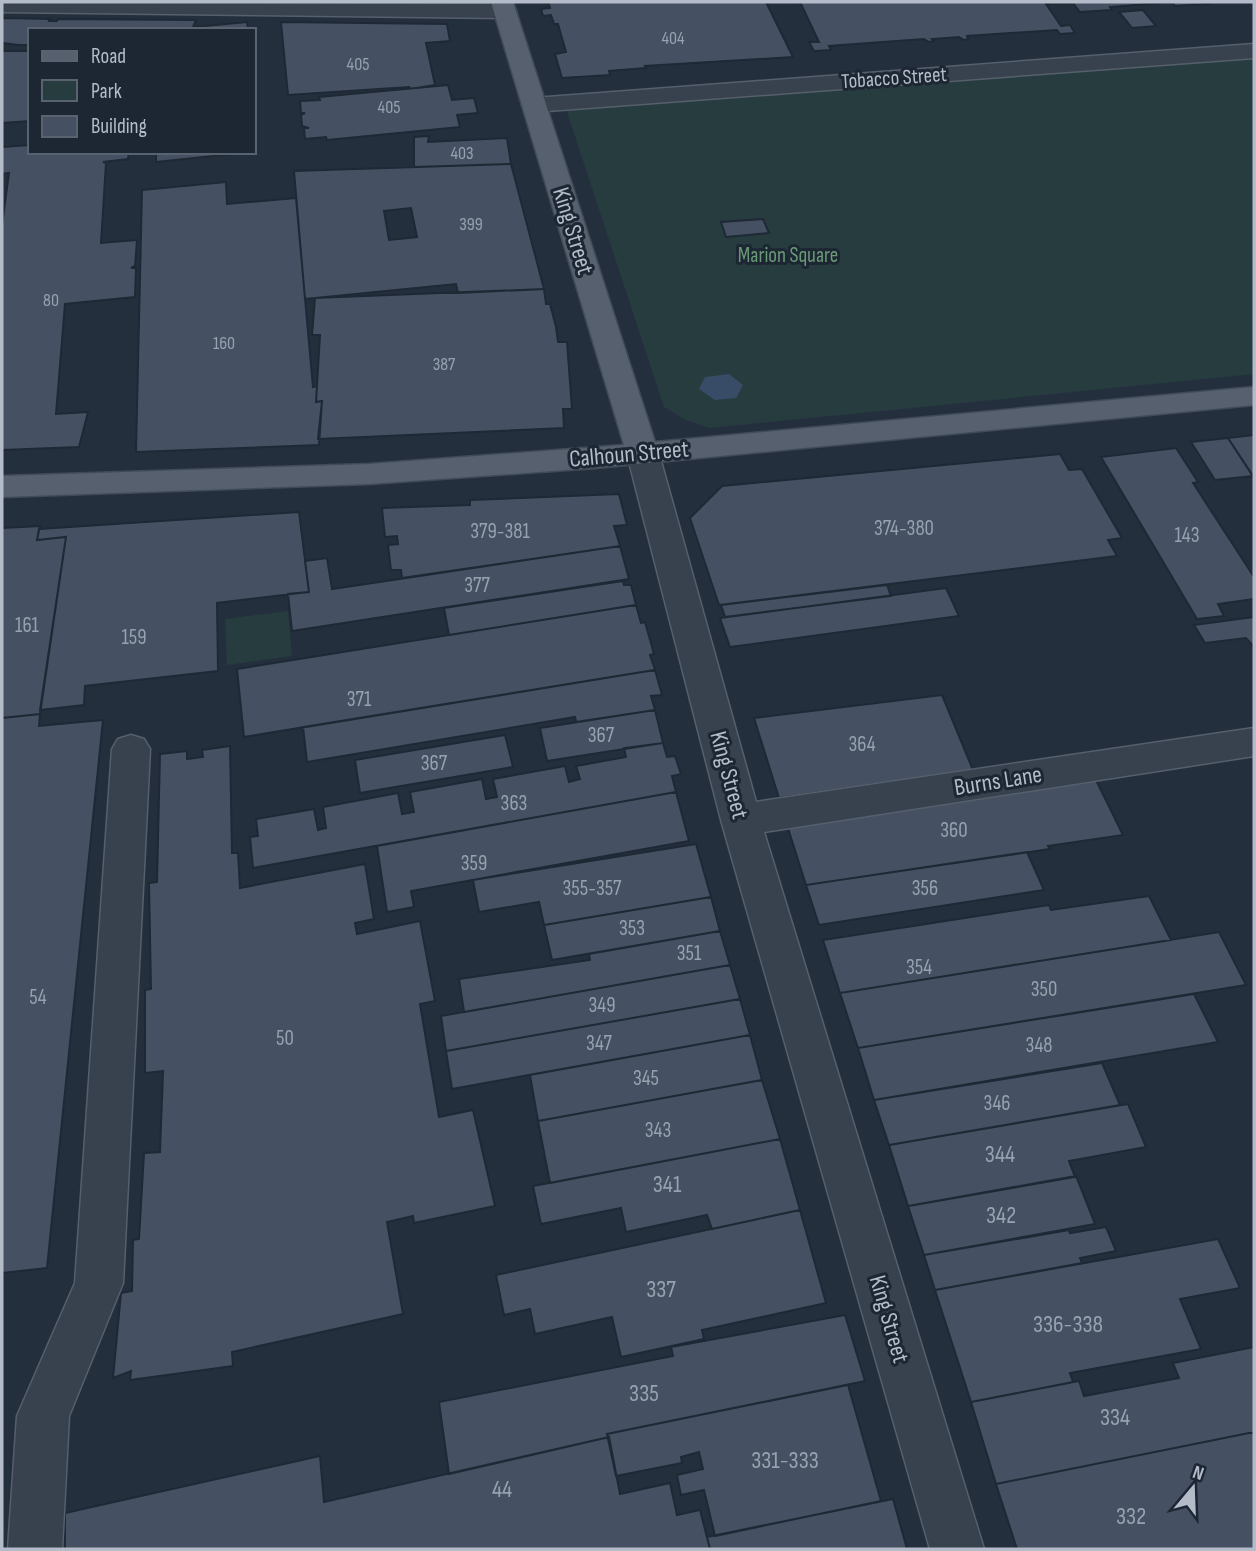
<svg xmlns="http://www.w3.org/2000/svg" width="1256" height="1551" font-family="'Sofia Sans Condensed',sans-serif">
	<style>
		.green { fill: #263c3f }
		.water { fill: #394c67 }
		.building { fill: #455162; stroke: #1f2835; stroke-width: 2; fill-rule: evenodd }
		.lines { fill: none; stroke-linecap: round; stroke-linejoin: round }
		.minor-casing { stroke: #565f6c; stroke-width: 3 }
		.major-casing { stroke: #414a57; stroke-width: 3 }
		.minor { fill: #38414e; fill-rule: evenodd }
		.major { fill: #56606e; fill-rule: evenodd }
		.labels { text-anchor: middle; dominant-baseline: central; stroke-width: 6; stroke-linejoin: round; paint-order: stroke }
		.far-number-label { font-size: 18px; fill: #98a1af }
		.far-street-label { font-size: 21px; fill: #b4bcc9; stroke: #1d2633 }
		.far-park-label { font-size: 21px; fill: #6b9a76; stroke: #1d2633 }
		.number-label { font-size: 21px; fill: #98a1af }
		.street-label { font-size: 24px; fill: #b4bcc9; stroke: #1d2633 }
		.near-number-label { font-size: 24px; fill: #98a1af }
	</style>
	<rect width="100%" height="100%" fill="#242f3e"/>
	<path class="green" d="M1254,54V374L709,428L686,420L664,407L566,109Z
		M288,611L292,656L227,665L225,619Z"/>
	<path class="water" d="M729,374L743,385L736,398L715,400L699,389L705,377Z"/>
	<path class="building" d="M548,2H766L793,57L645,66L646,68L609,71L610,75L562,78L555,54L566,52L558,24H554L551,15L543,16L541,9L550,8Z
		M800,2H1206L1208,4L1175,6L1172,2L1110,7L1112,10L1080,12L1073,3L1046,4L1061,26L1070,25L1075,33L1060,34L1057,30L967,36L968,39L964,40L959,37L932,39L934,41L929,42L924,39L829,46L831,50L814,51L809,42H819Z
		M1143,10L1156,26L1132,28L1119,12Z
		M2,18L50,19L49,21H57L58,19L196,20L193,27L247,22L248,30H30V45H19L2,43Z
		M281,22L447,24L450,41L426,43L435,85L410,89L409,87L288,95Z
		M30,46V121L2,123V51H27Z
		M448,85L452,100L474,98L478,113L457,115L460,127L327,140L326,137L305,139L304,128H309L302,126L301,115L305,113H301L300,101L320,100L319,97Z
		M429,136L428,142L507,138L511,164L414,167V137Z
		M30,145V152H129L128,159L103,162L106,163L101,243L137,240L135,266L131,268H136L135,297L65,304L56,414L88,412L79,447L2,450V225L9,173L2,174V147Z
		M156,152H233V154L156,162Z
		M511,164L544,289L458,293L456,284L305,299L294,171ZM411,208L417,237L389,240L384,211Z
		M226,182L227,204L296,198L313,387L317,386L316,402L322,401L319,445L136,452L142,190Z
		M763,219L769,233L726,237L721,222Z
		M544,289L546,304H550L556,327L558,342H567L572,409H563L564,428L318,439L322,401L316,402L320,335H312L315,298Z
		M1254,435V478L1228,438Z
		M1228,438L1253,476L1215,480L1191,442Z
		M1176,448L1198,482L1193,483L1254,577V599L1218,604L1224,616L1197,619L1101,457Z
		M1060,454L1069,470L1082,469L1122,538L1108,540L1117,556L719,605L690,518L722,486Z
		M619,494L627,525L614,526L620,546L402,578L401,570H391L388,545L398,544L397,536L385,537L382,508L470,505V500Z
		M299,512L309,592L217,603L218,671L85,686L84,705L40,710L66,537L37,540L39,529Z
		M40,526L37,540L66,537L40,714L2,718V528Z
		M620,546L629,579L292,631L288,594L309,592L305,561L327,558L332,589Z
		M623,581L624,585H631L636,605L449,635L444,608Z
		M887,585L891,596L725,617L721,605Z
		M946,588L959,616L730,647L720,618Z
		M636,605L641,623L645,622L654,654L650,655L655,670L244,737L237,669Z
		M1254,617V647L1246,638L1205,643L1194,625Z
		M655,670L662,695L651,696L655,710L576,722L575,717L307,762L303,727Z
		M942,695L973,770L779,798L754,718Z
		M655,710L663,743L547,761L540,728Z
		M40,714L39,726L103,720L47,1268L2,1273V718Z
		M505,735L513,767L360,793L355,760Z
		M663,743L667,757L675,756L681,774L672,776L676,792L253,868L250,837L258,836L256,819L314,809L318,830L326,828L323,807L398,793L402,814L414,812L410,792L482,779L486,799L497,797L493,779L565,766L569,782L580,779L576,766L626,757L624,748Z
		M230,746L232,853H238L240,888L365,864L374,919L355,923L357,934L420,921L435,1001L420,1004L439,1117L473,1110L495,1206L414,1223L413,1216L387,1222L403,1314L232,1352L233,1366L130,1380L131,1371L113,1378L121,1293L132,1291L133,1240L139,1239L144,1153L160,1152L163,1071L145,1073V990L151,989L149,883L157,882L160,754L187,751V759L203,757L202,750Z
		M1096,780L1123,835L1048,846L1050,849L806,885L787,825Z
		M676,792L689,841L411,891L414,907L387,912L377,846Z
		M696,844L711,897L544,925L539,902L479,912L473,880Z
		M1027,852L1044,890L819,925L806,885Z
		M1149,896L1171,940L840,993L823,940L1049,905L1051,910Z
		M711,897L720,931L552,960L544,925Z
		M720,931L730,965L464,1012L459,979L590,960L589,954Z
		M1219,932L1246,985L858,1048L840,993Z
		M730,965L740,999L446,1051L441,1016Z
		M1194,994L1218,1042L874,1100L858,1048Z
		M740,999L750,1035L452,1089L446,1051Z
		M750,1035L762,1080L538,1121L530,1075Z
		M1102,1063L1120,1105L889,1145L874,1100Z
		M762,1080L780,1139L550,1183L538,1121Z
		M1128,1104L1146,1147L1069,1161L1075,1177L908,1206L889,1145Z
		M780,1139L800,1210L712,1229L707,1215L626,1232L621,1208L541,1224L533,1186Z
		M1076,1176L1095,1224L924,1255L908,1206Z
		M800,1210L826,1303L702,1330L704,1339L621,1357L612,1317L535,1334L530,1309L504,1315L496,1275Z
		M1106,1227L1116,1251L1080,1258L1082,1263L935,1290L924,1255L1069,1230L1070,1233Z
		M1218,1239L1240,1288L1180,1299L1201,1349L1070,1373L1073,1382L971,1402L935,1290Z
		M845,1315L865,1381L607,1434L609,1437L449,1474L439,1402L673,1356L671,1347Z
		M1254,1347V1432L996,1484L971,1402L1079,1381L1084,1396L1179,1378L1173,1363Z
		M848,1385L881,1501L715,1536L704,1490L681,1495L677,1475L703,1469L699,1452L681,1457L682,1463L616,1476L607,1434Z
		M1254,1432V1549H1017L996,1484Z
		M609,1437L620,1494L670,1483L677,1515L700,1510L710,1549H65V1513L320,1456L324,1502Z
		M893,1499L907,1549H710L707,1537Z"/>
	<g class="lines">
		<defs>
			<path id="minor" d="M2,2L505,4L513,6L516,11L513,16L505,18L2,12Z
				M1254,44V58L534,112L525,110L522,105L525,100L534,98Z
				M643,444L654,447L659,454L756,802L1254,728V756L764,832L984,1549H930L721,820L627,454L632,447Z
				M131,735L144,739L150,749L123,1283L69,1416L62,1549H8L17,1416L75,1283L112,749L118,739Z"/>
			<path id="major" d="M491,2H513L655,442L1254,387V405L595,468L369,484L2,497V476L369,464L624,445Z"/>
		</defs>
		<use href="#minor" class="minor-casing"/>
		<use href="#major" class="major-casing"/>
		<use href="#minor" class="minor"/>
		<use href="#major" class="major"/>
	</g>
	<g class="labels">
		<g class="far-number-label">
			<text x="673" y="38">404</text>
			<text x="358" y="64">405</text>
			<text x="389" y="107">405</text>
			<text x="462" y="153">403</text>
			<text x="471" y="224">399</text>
			<text x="51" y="300">80</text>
			<text x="224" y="343">160</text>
			<text x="444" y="364">387</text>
		</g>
		<g class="far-street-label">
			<text transform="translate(894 78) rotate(-4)">Tobacco Street</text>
		</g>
		<g class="far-park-label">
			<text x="788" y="255">Marion Square</text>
		</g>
		<g class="number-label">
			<text x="904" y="528">374-380</text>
			<text x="500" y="531">379-381</text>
			<text x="1187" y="535">143</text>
			<text x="477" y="585">377</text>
			<text x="27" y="625">161</text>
			<text x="134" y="637">159</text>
			<text x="359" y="699">371</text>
			<text x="601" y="735">367</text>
			<text x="862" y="744">364</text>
			<text x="434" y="763">367</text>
			<text x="514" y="803">363</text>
			<text x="954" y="830">360</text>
			<text x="474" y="863">359</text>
			<text x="592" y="888">355-357</text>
			<text x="925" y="888">356</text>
			<text x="632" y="928">353</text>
			<text x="689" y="953">351</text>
			<text x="919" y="967">354</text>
			<text x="1044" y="989">350</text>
			<text x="38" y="997">54</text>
			<text x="602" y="1005">349</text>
			<text x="285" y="1038">50</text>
			<text x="599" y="1043">347</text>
			<text x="1039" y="1045">348</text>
			<text x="646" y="1078">345</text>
			<text x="997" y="1103">346</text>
			<text x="658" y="1130">343</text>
		</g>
		<g class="street-label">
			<text transform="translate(573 231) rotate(73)">King Street</text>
			<text transform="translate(629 454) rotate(-5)">Calhoun Street</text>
			<text transform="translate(729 775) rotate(75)">King Street</text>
			<text transform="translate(998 781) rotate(-9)">Burns Lane</text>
			<text transform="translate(889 1319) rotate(74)">King Street</text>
		</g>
		<g class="near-number-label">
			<text x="1000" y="1154">344</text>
			<text x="667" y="1184">341</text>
			<text x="1001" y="1215">342</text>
			<text x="661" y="1289">337</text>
			<text x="1068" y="1324">336-338</text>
			<text x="644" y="1393">335</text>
			<text x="1115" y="1417">334</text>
			<text x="785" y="1460">331-333</text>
			<text x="502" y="1489">44</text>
			<text x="1131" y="1516">332</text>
		</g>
	</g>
	<rect width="1256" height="1551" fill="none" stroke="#b4bcc9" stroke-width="7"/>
	<rect x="28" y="28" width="228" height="126" fill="#1d2633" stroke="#59626f" stroke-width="2"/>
	<rect x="42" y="51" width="35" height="10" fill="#56606e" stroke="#59626f" stroke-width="2"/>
	<text x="91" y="63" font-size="21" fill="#b4bcc9">Road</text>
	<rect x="42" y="80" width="35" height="21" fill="#263c3f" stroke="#59626f" stroke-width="2"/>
	<text x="91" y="98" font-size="21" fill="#b4bcc9">Park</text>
	<rect x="42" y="116" width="35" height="21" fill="#455162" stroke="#59626f" stroke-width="2"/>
	<text x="91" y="133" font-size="21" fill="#b4bcc9">Building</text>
	<g transform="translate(1193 1488) rotate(19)" stroke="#1d2633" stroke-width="5" paint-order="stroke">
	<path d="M0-5L12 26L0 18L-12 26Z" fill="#b4bcc9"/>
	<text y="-10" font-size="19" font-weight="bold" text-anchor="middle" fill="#b4bcc9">N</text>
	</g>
</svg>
